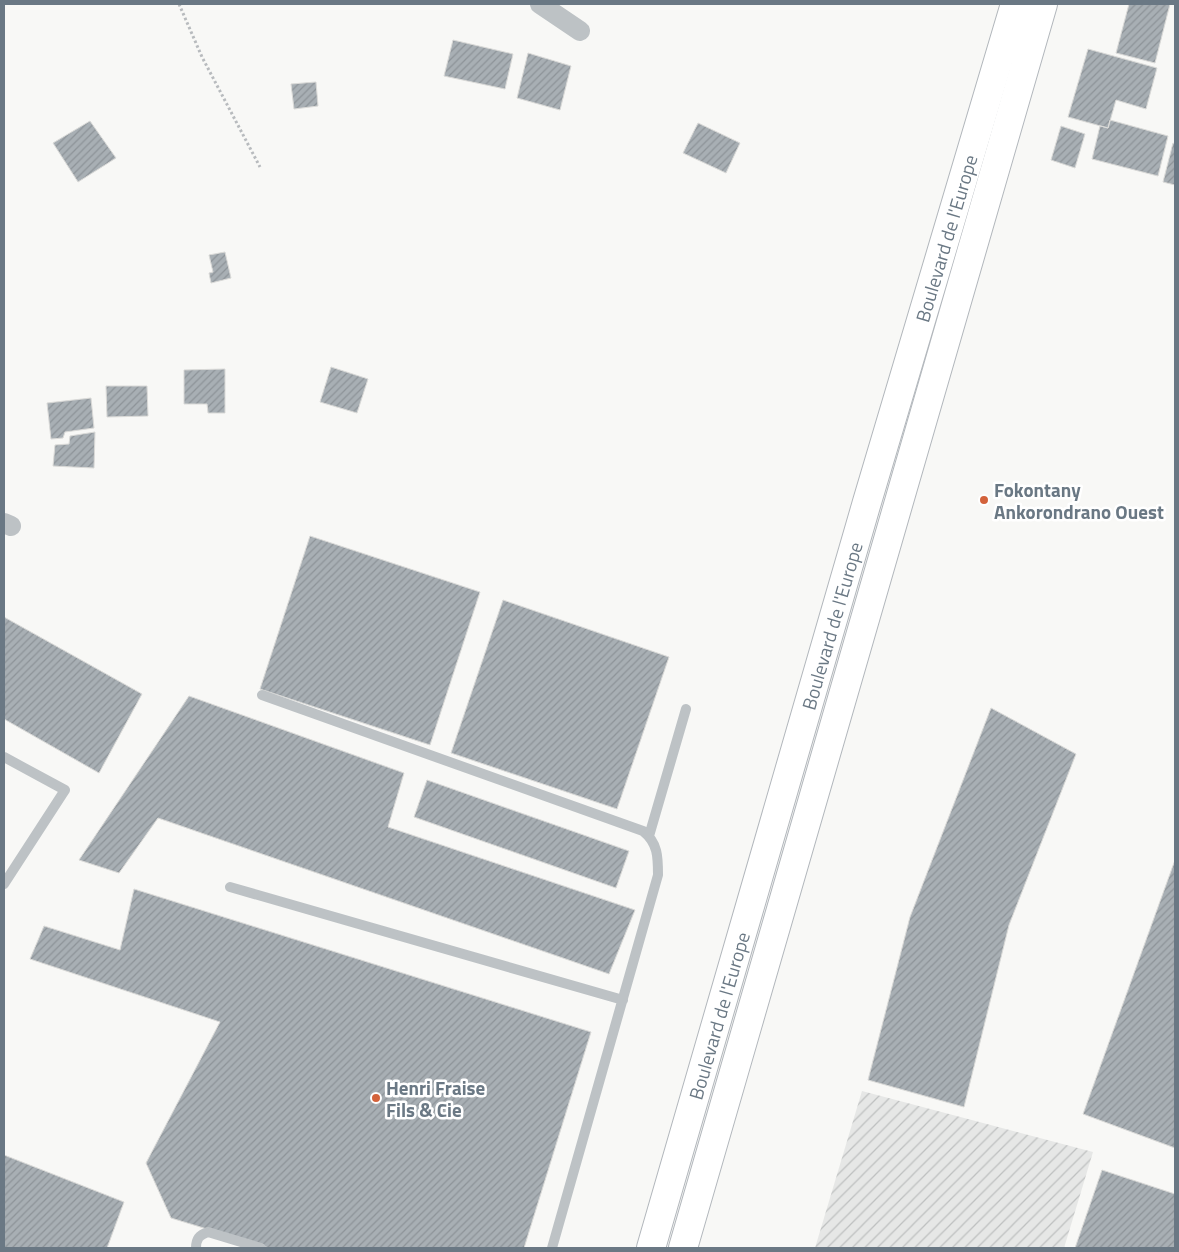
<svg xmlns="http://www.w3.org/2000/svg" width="1179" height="1252" font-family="'Titillium Web',sans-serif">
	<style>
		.industrial { fill: url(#industrial-furrows) }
		.building { fill: url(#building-hatch); stroke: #dadad8 }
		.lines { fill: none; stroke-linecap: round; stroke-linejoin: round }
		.secondary-casing { stroke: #b2b7bc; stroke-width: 30 }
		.path { stroke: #b8bbbe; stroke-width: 3; stroke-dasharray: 2.5 2.5; stroke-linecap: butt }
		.lane { stroke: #bdc2c5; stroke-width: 10 }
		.street { stroke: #bdc2c5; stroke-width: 20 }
		.secondary { stroke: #fff; stroke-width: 28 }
		.poi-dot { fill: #d3623b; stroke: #fff; stroke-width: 2 }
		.labels { text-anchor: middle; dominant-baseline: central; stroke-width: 5; stroke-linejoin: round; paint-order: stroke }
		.street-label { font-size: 19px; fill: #6a7884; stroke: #fff }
		.poi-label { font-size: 19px; font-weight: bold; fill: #6a7884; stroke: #fff; text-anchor: start }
	</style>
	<defs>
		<pattern id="industrial-furrows" width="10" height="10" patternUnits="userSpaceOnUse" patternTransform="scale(1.25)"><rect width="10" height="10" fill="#e6e7e6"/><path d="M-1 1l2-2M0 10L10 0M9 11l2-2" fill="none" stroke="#bec0c0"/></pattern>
		<pattern id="building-hatch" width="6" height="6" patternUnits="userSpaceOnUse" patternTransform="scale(1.25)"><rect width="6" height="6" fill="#a8afb4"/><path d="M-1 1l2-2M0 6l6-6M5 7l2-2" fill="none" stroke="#8d9398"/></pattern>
	</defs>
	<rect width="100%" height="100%" fill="#f8f8f6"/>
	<path class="industrial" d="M862,1091L1093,1152L1064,1248H815Z"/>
	<path class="building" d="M1129,4H1170L1155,63L1116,53Z
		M453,40L513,54L505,89L444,76Z
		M1088,49L1157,68L1146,109L1116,100L1108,128L1068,117Z
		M528,53L571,66L560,110L517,98Z
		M316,82L318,106L294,109L291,84Z
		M1110,120L1168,136L1158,176L1092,159L1100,126L1108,128Z
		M90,121L116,158L78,182L53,143Z
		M698,123L740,143L726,173L683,153Z
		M1061,126L1085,134L1075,168L1051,160Z
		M1173,143L1175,144V185L1163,182Z
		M225,252L231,278L211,283L209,273L213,272L209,255Z
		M331,367L368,379L357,413L320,402Z
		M225,369V413H208L207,404H184V370Z
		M106,386H147L148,416L107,417Z
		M91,398L94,428L65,432L63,438L51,439L47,403Z
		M95,432L94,468L53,466L55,445L69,444L70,436Z
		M310,536L480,592L430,745L260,689Z
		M503,600L669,657L617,809L451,753Z
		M4,617L142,694L99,773L4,719Z
		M189,696L404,773L388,827L635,910L609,974L158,818L119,873L79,860Z
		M991,708L1076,754L1009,925L964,1107L868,1080L910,917Z
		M427,780L629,851L616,888L414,817Z
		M1175,860V1148L1083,1114Z
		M134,889L591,1032L524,1248H269L171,1218L146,1163L220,1022L30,959L44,926L120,950Z
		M4,1155L124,1202L107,1248H4Z
		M1102,1170L1175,1194V1248H1075Z"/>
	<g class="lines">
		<defs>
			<g id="secondary">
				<path id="s1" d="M651,1248L867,502L1015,4"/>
				<path d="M683,1248L1043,4"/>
			</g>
		</defs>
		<use href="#secondary" class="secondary-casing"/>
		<path class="path" d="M179,4L202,57L260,167"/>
		<path class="lane" d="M262,695L643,831C658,843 658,857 658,875L552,1248
			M4,757L65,790L4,884
			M649,836L686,709
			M230,887L623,1000
			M196,1248C196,1239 199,1235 208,1232L261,1248"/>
		<path class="street" d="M540,4L580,31
			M4,523L11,526"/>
		<use href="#secondary" class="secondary"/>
	</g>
	<g class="poi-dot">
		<circle cx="984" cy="500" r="5"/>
		<circle cx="376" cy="1098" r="5"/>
	</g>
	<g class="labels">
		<g class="street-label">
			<text stroke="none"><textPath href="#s1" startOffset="1052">Boulevard de l'Europe</textPath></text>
			<text stroke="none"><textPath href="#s1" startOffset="648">Boulevard de l'Europe</textPath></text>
			<text stroke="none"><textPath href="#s1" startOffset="242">Boulevard de l'Europe</textPath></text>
		</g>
		<g class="poi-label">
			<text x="994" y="489">Fokontany<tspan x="994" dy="22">Ankorondrano Ouest</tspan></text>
			<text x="386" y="1087">Henri Fraise<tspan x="386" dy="22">Fils &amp; Cie</tspan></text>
		</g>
	</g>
	<rect width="1179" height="1252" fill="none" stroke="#6a7884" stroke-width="10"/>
</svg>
